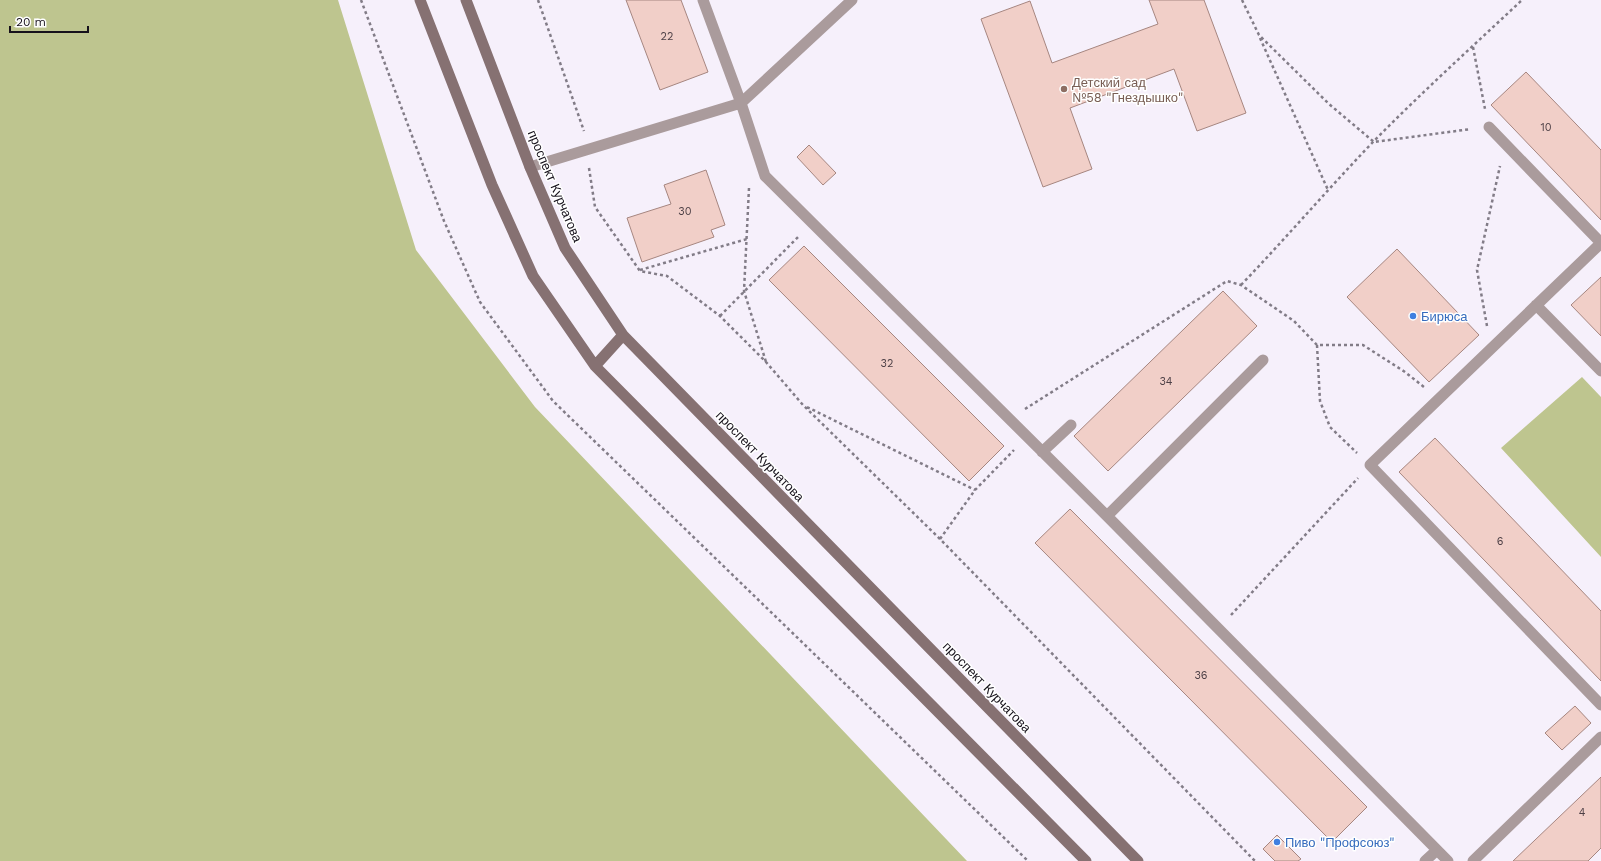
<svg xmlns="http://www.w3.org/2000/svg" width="1601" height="861" font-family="'Work Sans',sans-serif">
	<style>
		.forest { fill: #bec58f }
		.building { fill: #f1cfc8; stroke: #a68680 }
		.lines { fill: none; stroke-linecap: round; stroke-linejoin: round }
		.path { stroke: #827c87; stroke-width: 2.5; stroke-dasharray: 3 3; stroke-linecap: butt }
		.service { stroke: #aa9b9c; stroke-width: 11 }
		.secondary { stroke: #867172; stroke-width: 11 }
		.education-dot { fill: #8d6e63; stroke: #fff; stroke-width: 1.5 }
		.shop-dot { fill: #3f7fe0; stroke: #fff; stroke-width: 1.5 }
		.labels { text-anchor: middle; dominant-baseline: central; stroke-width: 3; stroke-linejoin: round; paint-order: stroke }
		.number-label { font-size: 11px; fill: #4d4046 }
		.education-label { font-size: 13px; fill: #785e54; stroke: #fff; text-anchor: start }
		.street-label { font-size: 13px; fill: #16111b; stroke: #fff }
		.shop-label { font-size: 13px; fill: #366cbe; stroke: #fff; text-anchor: start }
	</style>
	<rect width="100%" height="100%" fill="#f6f0fb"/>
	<path class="forest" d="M0,0H338L416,250L535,407L967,861H0Z
		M1582,377L1601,397V557L1501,448Z"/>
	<path class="building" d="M626,0H681L708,72L660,90Z
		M1149,0H1204L1246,113L1197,131L1174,69L1070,108L1092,169L1043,187L981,19L1030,1L1052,63L1158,24Z
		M1526,72L1601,150V220L1491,105Z
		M809,145L836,173L823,185L797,157Z
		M706,170L725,225L711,230L714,237L642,262L627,218L671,204L664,185Z
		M804,246L1004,446L969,481L769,280Z
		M1397,249L1479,335L1429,382L1347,297Z
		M1601,277V336L1571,305Z
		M1223,291L1257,326L1108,471L1074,436Z
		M1435,438L1601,611V681L1399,472Z
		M1070,509L1367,807L1332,842L1035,543Z
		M1575,706L1591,723L1562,750L1545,733Z
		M1601,777V848L1588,861H1513Z
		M1277,835L1301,859L1298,861H1275L1263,849Z"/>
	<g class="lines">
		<path class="path" d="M361,0L444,221L480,302L553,401L1028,861
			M538,0L584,131
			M1242,0L1259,35L1329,104L1374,142L1471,129
			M1260,38L1328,190
			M1473,47L1485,109
			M589,168L595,207L640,271L667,276L720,316L766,362L803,405L940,539L1255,861
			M749,188L744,291L766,362
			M640,270L747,239
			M1241,285C1286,238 1328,189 1373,142C1421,93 1472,47 1522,0
			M720,316L799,236
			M1487,326L1477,270L1500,166
			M1317,345L1320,401L1330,427L1357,453
			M807,407L975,490
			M1025,409L1227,281L1241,285L1294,321L1317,345H1363L1405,372L1424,387
			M940,539L975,490L1014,450
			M1231,615L1358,478"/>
		<path class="service" d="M852,0L741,103L765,176L1107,516L1448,861
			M1489,127L1601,243L1370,465L1601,705
			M530,167L741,103L703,0
			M1536,305L1601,371
			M1042,452L1071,425
			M1107,516L1263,360
			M1425,861L1437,850
			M1473,861L1601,737"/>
		<path class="secondary" d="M420,0L492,185L533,276L595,366L1086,861
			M466,0L530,167L565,248L623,335L1138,861
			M595,366L623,335"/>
	</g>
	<circle class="education-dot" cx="1064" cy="89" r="4"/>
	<g class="shop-dot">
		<circle cx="1413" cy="316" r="4"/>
		<circle cx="1277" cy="842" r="4"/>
	</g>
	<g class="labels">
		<g class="number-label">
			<text x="667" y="36">22</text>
			<text x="1546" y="127">10</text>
			<text x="685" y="211">30</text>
			<text x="887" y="363">32</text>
			<text x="1166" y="381">34</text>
			<text x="1500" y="541">6</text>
			<text x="1201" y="675">36</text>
			<text x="1582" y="812">4</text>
		</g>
		<g class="education-label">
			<text x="1072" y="82">Детский сад<tspan x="1072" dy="15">№58 "Гнездышко"</tspan></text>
		</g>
		<g class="street-label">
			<text transform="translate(555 186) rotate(67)">проспект Курчатова</text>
			<text transform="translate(760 456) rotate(46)">проспект Курчатова</text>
			<text transform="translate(987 687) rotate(46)">проспект Курчатова</text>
		</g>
		<g class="shop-label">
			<text x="1421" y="316">Бирюса</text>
			<text x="1285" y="842">Пиво "Профсоюз"</text>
		</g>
	</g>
	<path d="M10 26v6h78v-6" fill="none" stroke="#16111b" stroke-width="2"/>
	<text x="16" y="26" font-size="12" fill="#16111b" stroke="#ffffff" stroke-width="3" paint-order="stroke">20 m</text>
</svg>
